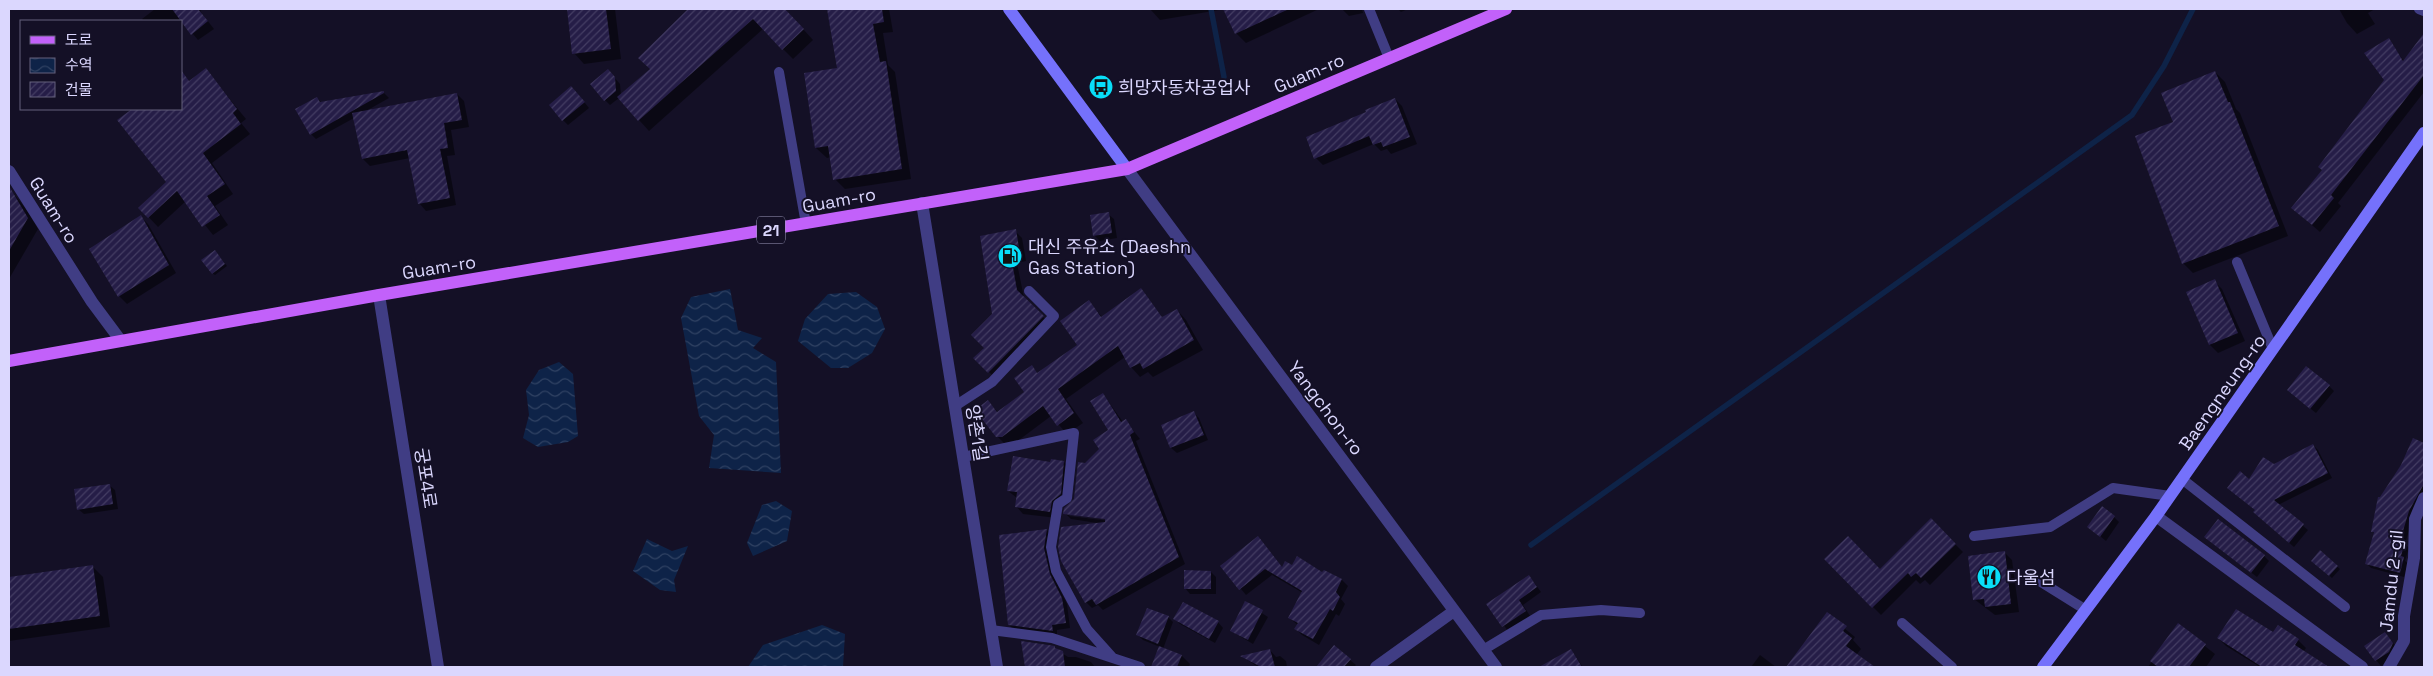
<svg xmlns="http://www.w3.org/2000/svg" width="2433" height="676" font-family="'Space Grotesk','Noto Sans KR',sans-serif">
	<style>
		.water { fill: url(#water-waves) }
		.shadow { fill: #0007; fill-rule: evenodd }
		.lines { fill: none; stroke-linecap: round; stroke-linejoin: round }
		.stream { stroke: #0e2348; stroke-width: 5.5 }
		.building { fill: url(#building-hatch) }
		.lane { stroke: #403d84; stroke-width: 10 }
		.street { stroke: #403d84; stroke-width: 12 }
		.secondary { stroke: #7571fb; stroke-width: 12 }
		.primary { stroke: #c261fa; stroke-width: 12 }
		.labels { text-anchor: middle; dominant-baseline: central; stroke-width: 4; stroke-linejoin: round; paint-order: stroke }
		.shield { fill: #141026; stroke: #9f9bbd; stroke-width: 1 }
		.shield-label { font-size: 16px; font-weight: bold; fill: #dbd7fe }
		.street-label { font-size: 18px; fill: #dbd7fe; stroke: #141026 }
		.poi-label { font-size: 18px; fill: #dbd7fe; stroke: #141026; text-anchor: start }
	</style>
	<defs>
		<pattern id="water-waves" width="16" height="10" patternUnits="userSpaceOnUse" patternTransform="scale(1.25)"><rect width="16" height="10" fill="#0e2348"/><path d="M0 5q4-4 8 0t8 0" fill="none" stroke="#304263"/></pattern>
		<pattern id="building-hatch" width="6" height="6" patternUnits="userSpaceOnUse" patternTransform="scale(1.25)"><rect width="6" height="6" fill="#251d47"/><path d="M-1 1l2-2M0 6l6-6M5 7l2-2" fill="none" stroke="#443d63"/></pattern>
	</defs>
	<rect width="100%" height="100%" fill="#141026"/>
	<path class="water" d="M730,289L738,330L762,338L753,348L776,362L781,473L709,468L714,435L699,416L681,318L691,297Z
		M856,292L877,307L885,329L872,353L848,368H831L798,341L805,319L828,294Z
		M559,362L573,374L578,436L568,442L538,447L523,438L529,415L526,390L539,370Z
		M776,501L792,511L787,541L753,556L747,543L762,505Z
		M647,539L672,551L688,546L674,580L676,592L660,590L633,571Z
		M822,625L845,634L843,667H748L763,645Z"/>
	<path class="shadow" d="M155,9H203L200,11L214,29L198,40L183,22L181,24V21H144L142,19Z
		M568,9H615L621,59L584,64L574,53Z
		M690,9H785L813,40L793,59L763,29L649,131L619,98L610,105L605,100L613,76L620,84L621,95L652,69L640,58Z
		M828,9H889L893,32L883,33L888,65L895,72L911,179L845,189L835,179L831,157L827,158L816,148L806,74L838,69Z
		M1150,9H1319L1246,43L1236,33L1225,9L1160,20Z
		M1342,9H1362L1363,13L1349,16Z
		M1398,9H1408L1401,12Z
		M2339,9H2375L2368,13L2375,24L2357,34L2347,23Z
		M2424,35V92L2338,203L2341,206L2320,232L2292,208L2323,171L2385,80L2388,40L2404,61Z
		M206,70L246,119L241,123L250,134L212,163L233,194L215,206L228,225L213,235L186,201L158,227L140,208L167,182L119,120L134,109H181L190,82Z
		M2215,72L2225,82L2236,109L2240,113L2288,236L2193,273L2183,263L2174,123Z
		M383,92L389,98L366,111L457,94L464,101L469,127L451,130L455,155L447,156L456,205L426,211L419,203L410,158L370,166L363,159L354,118L316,139L311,134L317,98L322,103Z
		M577,93L589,108L568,125L563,120Z
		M1395,99L1402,106L1417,144L1391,154L1387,149L1381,151L1374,144L1323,165L1316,158L1368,113Z
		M9,188L26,209L38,229L9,279Z
		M1108,214L1114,219L1117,238L1100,241L1094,235Z
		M140,216L148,224L176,273L127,304L119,296Z
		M1015,231L1022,238L1026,261L1017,263L1024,298L1050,324L996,379L975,358L985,348Z
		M217,254L227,266L215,275L212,273Z
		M2214,281L2222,289L2245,341L2218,353L2210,345L2188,292Z
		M1141,290L1163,318L1177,310L1186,320L1203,350L1153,377L1148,372L1140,377L1131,367L1125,357L1066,399L1083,423L1067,434L1051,416L1011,446H1007L997,436L988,402L998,412L1026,392L1031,367L1038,374L1078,345L1089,302L1102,317Z
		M2329,386L2334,391L2316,413L2293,395Z
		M1103,394L1123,422L1125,420L1140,439L1136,441L1185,564L1103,610L1098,605L1092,608L1086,602L1097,523L1071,519L1065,513L1075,500L1085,464L1101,449L1110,431ZM1071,513L1111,519V521L1069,516Z
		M1194,413L1199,418L1208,440L1177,453L1171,448L1162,426Z
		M2414,440L2424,445V496L2416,507L2405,544L2409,548L2405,561L2408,563L2404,577L2371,568L2367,564L2381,499L2402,465Z
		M2313,445L2318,450L2332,478L2278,505L2308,530L2294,547L2259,517L2250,480Z
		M1064,462L1071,469L1057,518L1023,514L1016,506L1017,498L1008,491L1051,464Z
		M109,485L115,490L118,509L84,514L78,509Z
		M2114,517L2119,522L2106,541L2089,527Z
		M1931,520L1963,552L1930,585L1925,580L1920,584L1916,580L1881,615L1825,559L1880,570Z
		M1047,530L1052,535L1049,554L1055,580L1067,604L1070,628L1057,630V636L1014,630L1009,625Z
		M2211,542L2264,556L2269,561L2257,577Z
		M2004,552L2012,560L2019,612L1995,615L1974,599Z
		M2320,552L2340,569L2332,578L2313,561Z
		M92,566L103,577L110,627L9,641V578Z
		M1222,566L1292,567L1323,574L1342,580L1348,586L1341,599L1345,604L1339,616L1336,614L1319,645L1302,635L1296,629L1298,625L1289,618L1303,593L1272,575L1246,595Z
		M1211,572L1216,577V594H1190L1185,588Z
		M1533,581L1541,592L1523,605L1530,616L1508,631L1488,604Z
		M1184,603L1218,622L1223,628L1215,643L1180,624L1175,619Z
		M1246,603L1268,617L1253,644L1231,631Z
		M1827,614L1855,637L1853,640L1861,649L1857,654L1871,667H1788Z
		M1168,617L1173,622L1163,649L1182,656L1190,664L1189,667H1152L1160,647L1143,640L1138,635Z
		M2178,625L2215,654L2206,667H2148Z
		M2385,633L2398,649L2394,657L2381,666L2376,660Z
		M2274,634L2298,640L2306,648L2303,652L2325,667H2260L2226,646L2218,638Z
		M1022,642L1057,650L1068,657H1076L1091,662L1095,667H1026Z
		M1334,647L1356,665L1354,667H1318Z
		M1270,650L1276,657L1280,656L1286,661L1287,667H1258L1243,657Z
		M1571,650L1583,667H1555L1551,662Z
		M1760,655L1776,667H1751Z"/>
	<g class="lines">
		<path class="stream" d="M1211,9L1224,77
			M1531,545L2132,115L2164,66L2193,9"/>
	</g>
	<path class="building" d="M172,9H198L208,21L191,35Z
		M567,9H606L611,49L572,54Z
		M688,9H785L804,29L782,50L753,19L638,121L617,97L650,69L638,58Z
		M827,9H882L884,22L873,24L880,62L886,61L902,169L833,180L828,146L815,148L804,73L837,68Z
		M1223,9H1289L1235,34Z
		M2424,33V75L2331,195L2334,198L2312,225L2291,208L2322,170L2318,167L2384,80L2364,53L2389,38L2403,61Z
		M206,68L237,109L233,113L241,124L203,153L225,184L207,196L220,215L202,227L177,191L148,218L138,208L166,182L117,120L132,109H181V70L189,81Z
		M608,69L615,77L616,91L604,101L590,84Z
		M2215,71L2228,102H2230L2279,226L2182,264L2135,136L2173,122L2161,93Z
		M571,86L585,102L562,121L549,105Z
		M384,91V93L310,135L295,109L317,97L320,102Z
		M457,93L462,120L444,123L448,148L440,149L450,198L418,204L407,150L362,159L352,113Z
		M1395,98L1410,137L1383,147L1381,142L1373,145L1369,136L1314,159L1306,137L1366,112L1365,110Z
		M9,186L28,218L9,251Z
		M1109,212L1112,233L1093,236L1090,215Z
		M141,215L169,265L118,297L89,249Z
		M1016,229L1020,254L1011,256L1017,290L1044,316L988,373L973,358L984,348L971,335L992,314L980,236Z
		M215,250L225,264L212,274L201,260Z
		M2215,279L2238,333L2209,345L2186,292Z
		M1141,288L1162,317L1177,309L1194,340L1143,369L1140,363L1130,368L1118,346L1058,389L1074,413L1057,426L1043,406L1002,437H996L975,410L988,400L997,412L1024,392L1014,378L1032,365L1037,373L1077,345L1060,321L1089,300L1101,317Z
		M2306,366L2330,385L2310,409L2287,390Z
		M1103,393L1121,422L1126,419L1134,432L1130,435L1179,557L1096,605L1092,599L1085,603L1061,561L1058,547L1061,527L1105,522V519L1063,514L1064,508L1074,499L1078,462L1085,463L1099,449L1093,440L1108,430L1090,401Z
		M1194,411L1204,435L1170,448L1161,425Z
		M2413,438L2424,443V484L2409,511L2400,541L2405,542L2401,556L2404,557L2400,573L2365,564L2374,532H2371L2378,497H2380L2401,465Z
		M2313,444L2328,473L2274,500L2304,524L2289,543L2253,512L2255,510L2227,488L2240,471L2249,479L2263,457L2274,464Z
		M1013,456L1050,462L1051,459L1064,461L1061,494L1052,501L1050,512L1015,507L1017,492L1007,491Z
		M110,484L113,504L77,510L74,489Z
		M2102,506L2115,516L2100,537L2087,527Z
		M1931,518L1956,544L1921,578L1916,573L1911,577L1908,573L1872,608L1824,559L1848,536L1880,569Z
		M2218,519L2265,555L2251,573L2204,537Z
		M1047,529L1044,548L1050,574L1062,598L1066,623L1052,625L1053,631L1008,625L999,535Z
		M1258,536L1282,567L1285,561L1292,565L1297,556L1322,572L1324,570L1342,579L1336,592L1340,597L1333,611L1330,609L1313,639L1294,629L1298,623L1288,618L1302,591L1265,569L1239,590L1220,566Z
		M2320,550L2338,566L2329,576L2311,561Z
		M2005,551L2011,604L1985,607L1984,599L1973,600L1968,556Z
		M93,565L100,616L9,629V577Z
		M1184,570L1211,571V589H1184Z
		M1529,575L1537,587L1519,600L1526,611L1502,627L1486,604Z
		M1245,601L1263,610L1248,640L1230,631Z
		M1183,602L1219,621L1209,639L1173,619Z
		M1147,608L1169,616L1158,644L1136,635Z
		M2236,609L2273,632L2278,625L2299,639L2295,645L2329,667H2262L2217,638Z
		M1827,612L1847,626L1843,631L1852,638L1846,646L1875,667H1786Z
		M2178,623L2206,644L2189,667H2158L2150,661Z
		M2385,632L2393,643L2389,652L2375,661L2364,646Z
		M1021,641L1055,646V648L1063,651L1065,667H1025Z
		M1334,645L1351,659L1344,667H1316Z
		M1159,646L1182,655L1177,667H1151Z
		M1270,649L1275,667H1261L1240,656Z
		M1571,649L1582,667H1539Z"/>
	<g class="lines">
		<path class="lane" d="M1369,9L1389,58
			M2419,9L2424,11
			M779,72L806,224
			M2237,262L2273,349
			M955,406L992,382L1054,316L1029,291
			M963,457L1074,433L1067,498L1058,504L1051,547L1056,571L1087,629L1113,658
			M2182,479L2345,607
			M1974,536L2050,527L2113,488L2170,496
			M2030,575L2086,610
			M1902,623L1952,667
			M991,630L1052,638L1140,667
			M1483,650L1541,615L1601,610L1640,613"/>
		<path class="street" d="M1127,169L1496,667
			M9,171L92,302L121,341
			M922,203L997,667
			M379,295L438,667
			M2156,516L2362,667
			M1376,667L1454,611
			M2389,667L2404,641V616L2414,558L2415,519L2424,498"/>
		<path class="secondary" d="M1009,9L1127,169
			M2043,667L2156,516L2424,133"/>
		<path class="primary" d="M9,361L379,295L1127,169L1506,9"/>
	</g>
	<defs>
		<symbol id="bus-disc" viewBox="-11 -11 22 22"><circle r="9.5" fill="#09def8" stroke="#141026"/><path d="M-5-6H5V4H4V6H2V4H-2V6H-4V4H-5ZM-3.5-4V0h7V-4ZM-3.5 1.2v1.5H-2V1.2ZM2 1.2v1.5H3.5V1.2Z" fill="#111"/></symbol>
		<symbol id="fuel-disc" viewBox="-11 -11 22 22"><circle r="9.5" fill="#09def8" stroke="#141026"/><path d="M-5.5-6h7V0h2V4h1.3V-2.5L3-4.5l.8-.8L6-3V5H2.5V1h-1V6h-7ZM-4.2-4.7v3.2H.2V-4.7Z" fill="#111"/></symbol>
		<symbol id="restaurant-disc" viewBox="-11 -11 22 22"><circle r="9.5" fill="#09def8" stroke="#141026"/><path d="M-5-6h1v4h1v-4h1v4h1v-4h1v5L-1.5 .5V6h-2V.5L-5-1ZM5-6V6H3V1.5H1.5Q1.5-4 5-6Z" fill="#111"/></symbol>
	</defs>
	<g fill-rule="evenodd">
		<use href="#bus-disc" x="1087" y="73" width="28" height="28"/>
		<use href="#fuel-disc" x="996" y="242" width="28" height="28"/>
		<use href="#restaurant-disc" x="1975" y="563" width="28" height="28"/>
	</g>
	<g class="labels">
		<rect class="shield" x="757" y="216.5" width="28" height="27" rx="4"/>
		<g class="shield-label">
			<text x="771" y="230">21</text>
		</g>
		<g class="street-label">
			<text transform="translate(1309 73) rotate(-23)">Guam-ro</text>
			<text transform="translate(839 200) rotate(-10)">Guam-ro</text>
			<text transform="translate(54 210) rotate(58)">Guam-ro</text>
			<text transform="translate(439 267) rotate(-9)">Guam-ro</text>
			<text transform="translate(2222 392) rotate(-55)">Baengneung-ro</text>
			<text transform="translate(1326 408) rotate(53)">Yangchon-ro</text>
			<text transform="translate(977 433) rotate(81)">양촌1길</text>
			<text transform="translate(426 478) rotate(81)">궁포4로</text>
			<text transform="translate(2391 581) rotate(-84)">Jamdu 2-gil</text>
		</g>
		<g class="poi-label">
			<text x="1118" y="87">희망자동차공업사</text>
			<text x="1028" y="246">대신 주유소 (Daeshn<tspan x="1028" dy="21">Gas Station)</tspan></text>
			<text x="2006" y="577">다울섬</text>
		</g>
	</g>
	<rect width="2433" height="676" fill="none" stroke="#dbd7fe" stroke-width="20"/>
	<rect x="20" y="20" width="162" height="90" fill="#141026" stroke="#64607c"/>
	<rect x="30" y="36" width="25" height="8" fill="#c261fa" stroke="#64607c"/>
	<text x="65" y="45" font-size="15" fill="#dbd7fe">도로</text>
	<rect x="30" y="58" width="25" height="15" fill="url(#water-waves)" stroke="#64607c"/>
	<text x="65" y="70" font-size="15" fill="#dbd7fe">수역</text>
	<rect x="30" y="82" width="25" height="15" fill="url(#building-hatch)" stroke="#64607c"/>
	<text x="65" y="95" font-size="15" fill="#dbd7fe">건물</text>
</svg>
